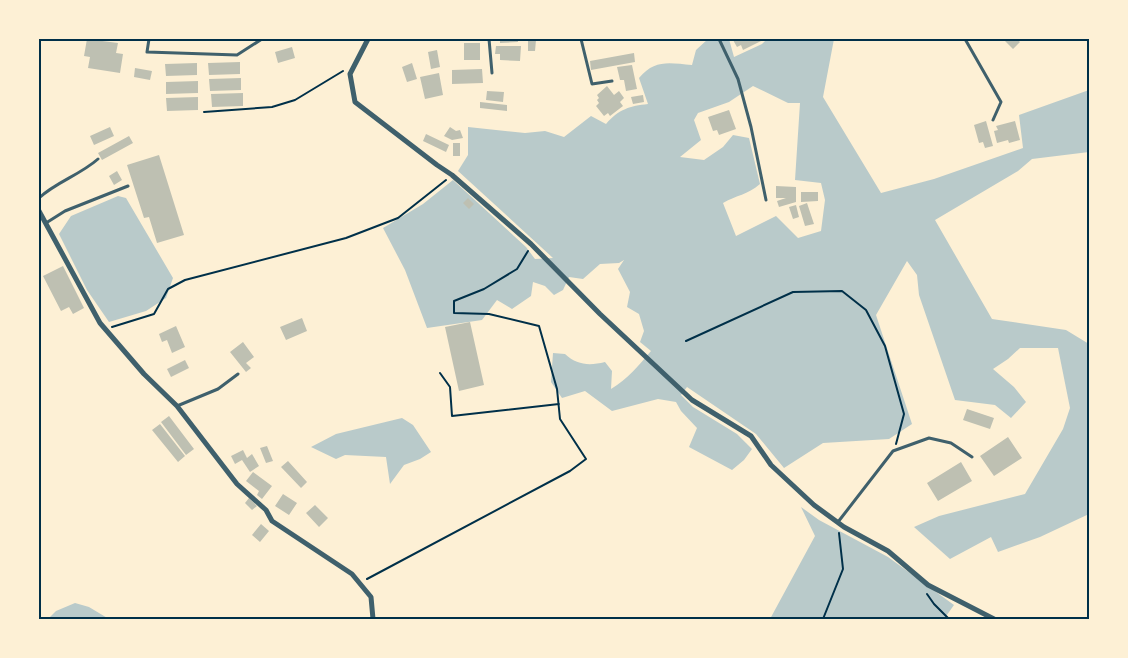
<svg xmlns="http://www.w3.org/2000/svg" width="1128" height="658" font-family="Helvetica,sans-serif">
	<style>
		.green { fill: #b9caca; fill-rule: evenodd }
		.building { fill: #bec0b2 }
		.lines { fill: none; stroke-linecap: round; stroke-linejoin: round }
		.path { stroke: #003049; stroke-width: 2 }
		.service { stroke: #3f606c; stroke-width: 3 }
		.minor { stroke: #3f606c; stroke-width: 5 }
		.neatline { fill: none; stroke: #003049; stroke-width: 2 }
	</style>
	<rect width="100%" height="100%" fill="#fdf0d5"/>
	<path class="green" d="M708,39H729L734,57L762,44L767,39H834L823,97L881,193L934,179L1023,148L1019,115L1089,90V152L1032,159L1018,171L935,220L992,319L1066,330L1089,344V514L1040,537L998,552L991,537L950,559L914,527L939,516L1025,494L1063,429L1070,408L1058,348H1020L1008,359L993,369L1014,387L1026,402L1011,418L995,405L955,400L919,295L917,275L907,261L876,315L912,424L889,439L823,443L784,468L756,434L687,387L681,395L693,407L737,434L752,449L744,460L732,470L689,447L697,428L681,411L676,402L658,399L612,411L585,391L562,398L551,382L553,353L565,354C577,365 589,366 605,362L612,371L611,389C628,379 639,365 651,351L640,342L644,331L639,314L627,307L630,292L618,269L624,260L619,263L600,264L583,279L569,277L563,290L554,295L545,286L533,282L531,296L512,309L497,300L482,320L427,328L405,270L383,228L423,204L453,180L526,247L535,259L553,258L458,171L468,155V127L525,133L545,131L564,137L591,116L606,124C619,109 630,106 648,104L639,78C655,59 669,63 692,65L696,50ZM753,86L788,103H800L795,180L821,183L825,200L821,231L798,238L776,216L736,236L723,203C737,195 747,195 760,184L749,138L733,135L723,147L704,160L680,157L701,140L694,120L698,113L729,102Z
		M118,196L126,198L173,278L166,298L146,311L109,322L87,290L59,234L71,216Z
		M402,418L413,425L431,452L420,459L404,465L390,484L386,457L345,455L336,459L311,447L336,434Z
		M801,507L819,520L888,557L954,605L944,619H770L815,536Z
		M75,603L89,607L109,619H48L56,611Z"/>
	<path class="building" d="M87,39L118,43L116,53L123,54L120,73L88,68L90,57L84,56Z
		M500,39H518V42L500,43Z
		M528,39L536,40L535,51H528Z
		M736,39H765L743,50L741,45L737,47L733,40Z
		M1008,39H1017L1020,42L1013,49L1005,41Z
		M464,43H480V60H464Z
		M496,46H521L520,61L500,60V54H495Z
		M292,47L295,58L278,63L275,52Z
		M437,50L440,67L431,69L428,52Z
		M634,53L635,62L591,70L590,61Z
		M240,62V74L209,75L208,63Z
		M197,63V75L166,76L165,64Z
		M412,63L417,79L407,82L402,67Z
		M632,65L637,89L626,91L624,80H620L617,67Z
		M135,68L152,71L150,80L134,77Z
		M482,69L483,83L452,84V70Z
		M439,73L443,95L425,99L420,77Z
		M241,78V90L210,91L209,79Z
		M198,81V93L166,94V82Z
		M607,86L614,95L619,91L624,98L620,102L623,106L610,116L608,113L604,116L596,106L599,103L597,100L599,98L597,95Z
		M487,91L504,92L503,102L486,100Z
		M243,93V106L212,107L211,94Z
		M643,95L644,102L633,104L631,97Z
		M198,97V110L167,111L166,98Z
		M480,102L507,105V111L480,108Z
		M729,110L736,129L719,135L717,130L713,131L708,117Z
		M986,121L993,146L985,148L983,142L979,143L974,125Z
		M1015,121L1020,140L1009,143L1008,140L997,143L994,131L998,130L996,126Z
		M110,127L114,136L94,145L90,136Z
		M450,127L456,131L460,130L463,138L452,140L444,136Z
		M426,134L449,145L446,152L423,141Z
		M129,136L133,143L102,160L98,153Z
		M453,143H460V156H453Z
		M159,155L184,235L157,243L149,217L144,218L127,165Z
		M117,171L122,180L114,185L109,176Z
		M776,186L796,187V202L779,207L777,201L786,198H776Z
		M801,192H818V201L801,202Z
		M468,198L474,204L469,209L463,203Z
		M807,203L814,224L805,226L799,206Z
		M796,205L799,217L793,219L789,207Z
		M63,266L84,308L73,314L69,307L61,311L43,276Z
		M302,318L307,331L286,340L280,327Z
		M470,322L484,385L459,391L445,327Z
		M176,326L185,347L172,353L167,340L162,342L159,334Z
		M243,342L254,357L246,363L251,368L246,372L230,352Z
		M185,360L189,368L171,377L167,369Z
		M967,409L994,418L990,429L963,420Z
		M169,416L194,449L186,455L161,422Z
		M160,424L185,456L178,462L152,430Z
		M1008,437L1022,458L994,476L980,456Z
		M267,446L273,461L266,463L260,448Z
		M243,450L247,458L252,454L259,466L250,472L242,460L235,464L231,456Z
		M288,461L307,482L301,488L281,467Z
		M961,462L972,481L938,501L927,483Z
		M253,472L272,486L262,499L257,495L259,491L246,481Z
		M283,494L297,503L289,515L275,506Z
		M249,498L257,506L252,510L245,503Z
		M315,505L328,518L319,527L306,513Z
		M261,524L269,531L260,542L252,535Z"/>
	<g class="lines">
		<path class="path" d="M204,112L272,107L295,100L343,71
			M112,327L154,314L168,289L185,280L346,238L398,218L446,180
			M686,341L793,292L842,291L866,310L885,346L904,414L896,444
			M440,373L450,387L452,416L559,404
			M367,579L570,471L586,459L560,419L557,389L539,326L489,314L454,313V301L484,289L517,269L528,251
			M927,594L934,604L949,619
			M823,619L843,569L839,533"/>
		<path class="service" d="M149,39L147,52L237,55L262,39
			M489,39L492,73
			M581,39L592,84L612,81
			M719,39L738,79L751,127L766,200
			M965,39L1001,102L993,120
			M39,198C56,182 80,175 98,159
			M46,223L65,211L128,186
			M177,406L218,389L238,374
			M838,522L893,451L929,438L951,443L972,457"/>
		<path class="minor" d="M368,39L350,74L355,102L437,165L452,175L531,244L600,314L692,400L751,436L771,465L814,505L844,527L888,551L928,585L994,619
			M39,211L100,323L144,374L177,406L237,484L266,510L272,521L352,574L371,597L373,619"/>
	</g>
	<rect width="1128" height="658" fill="none" stroke="#fdf0d5" stroke-width="80"/>
	<rect x="40" y="40" width="1048" height="578" class="neatline"/>
</svg>
